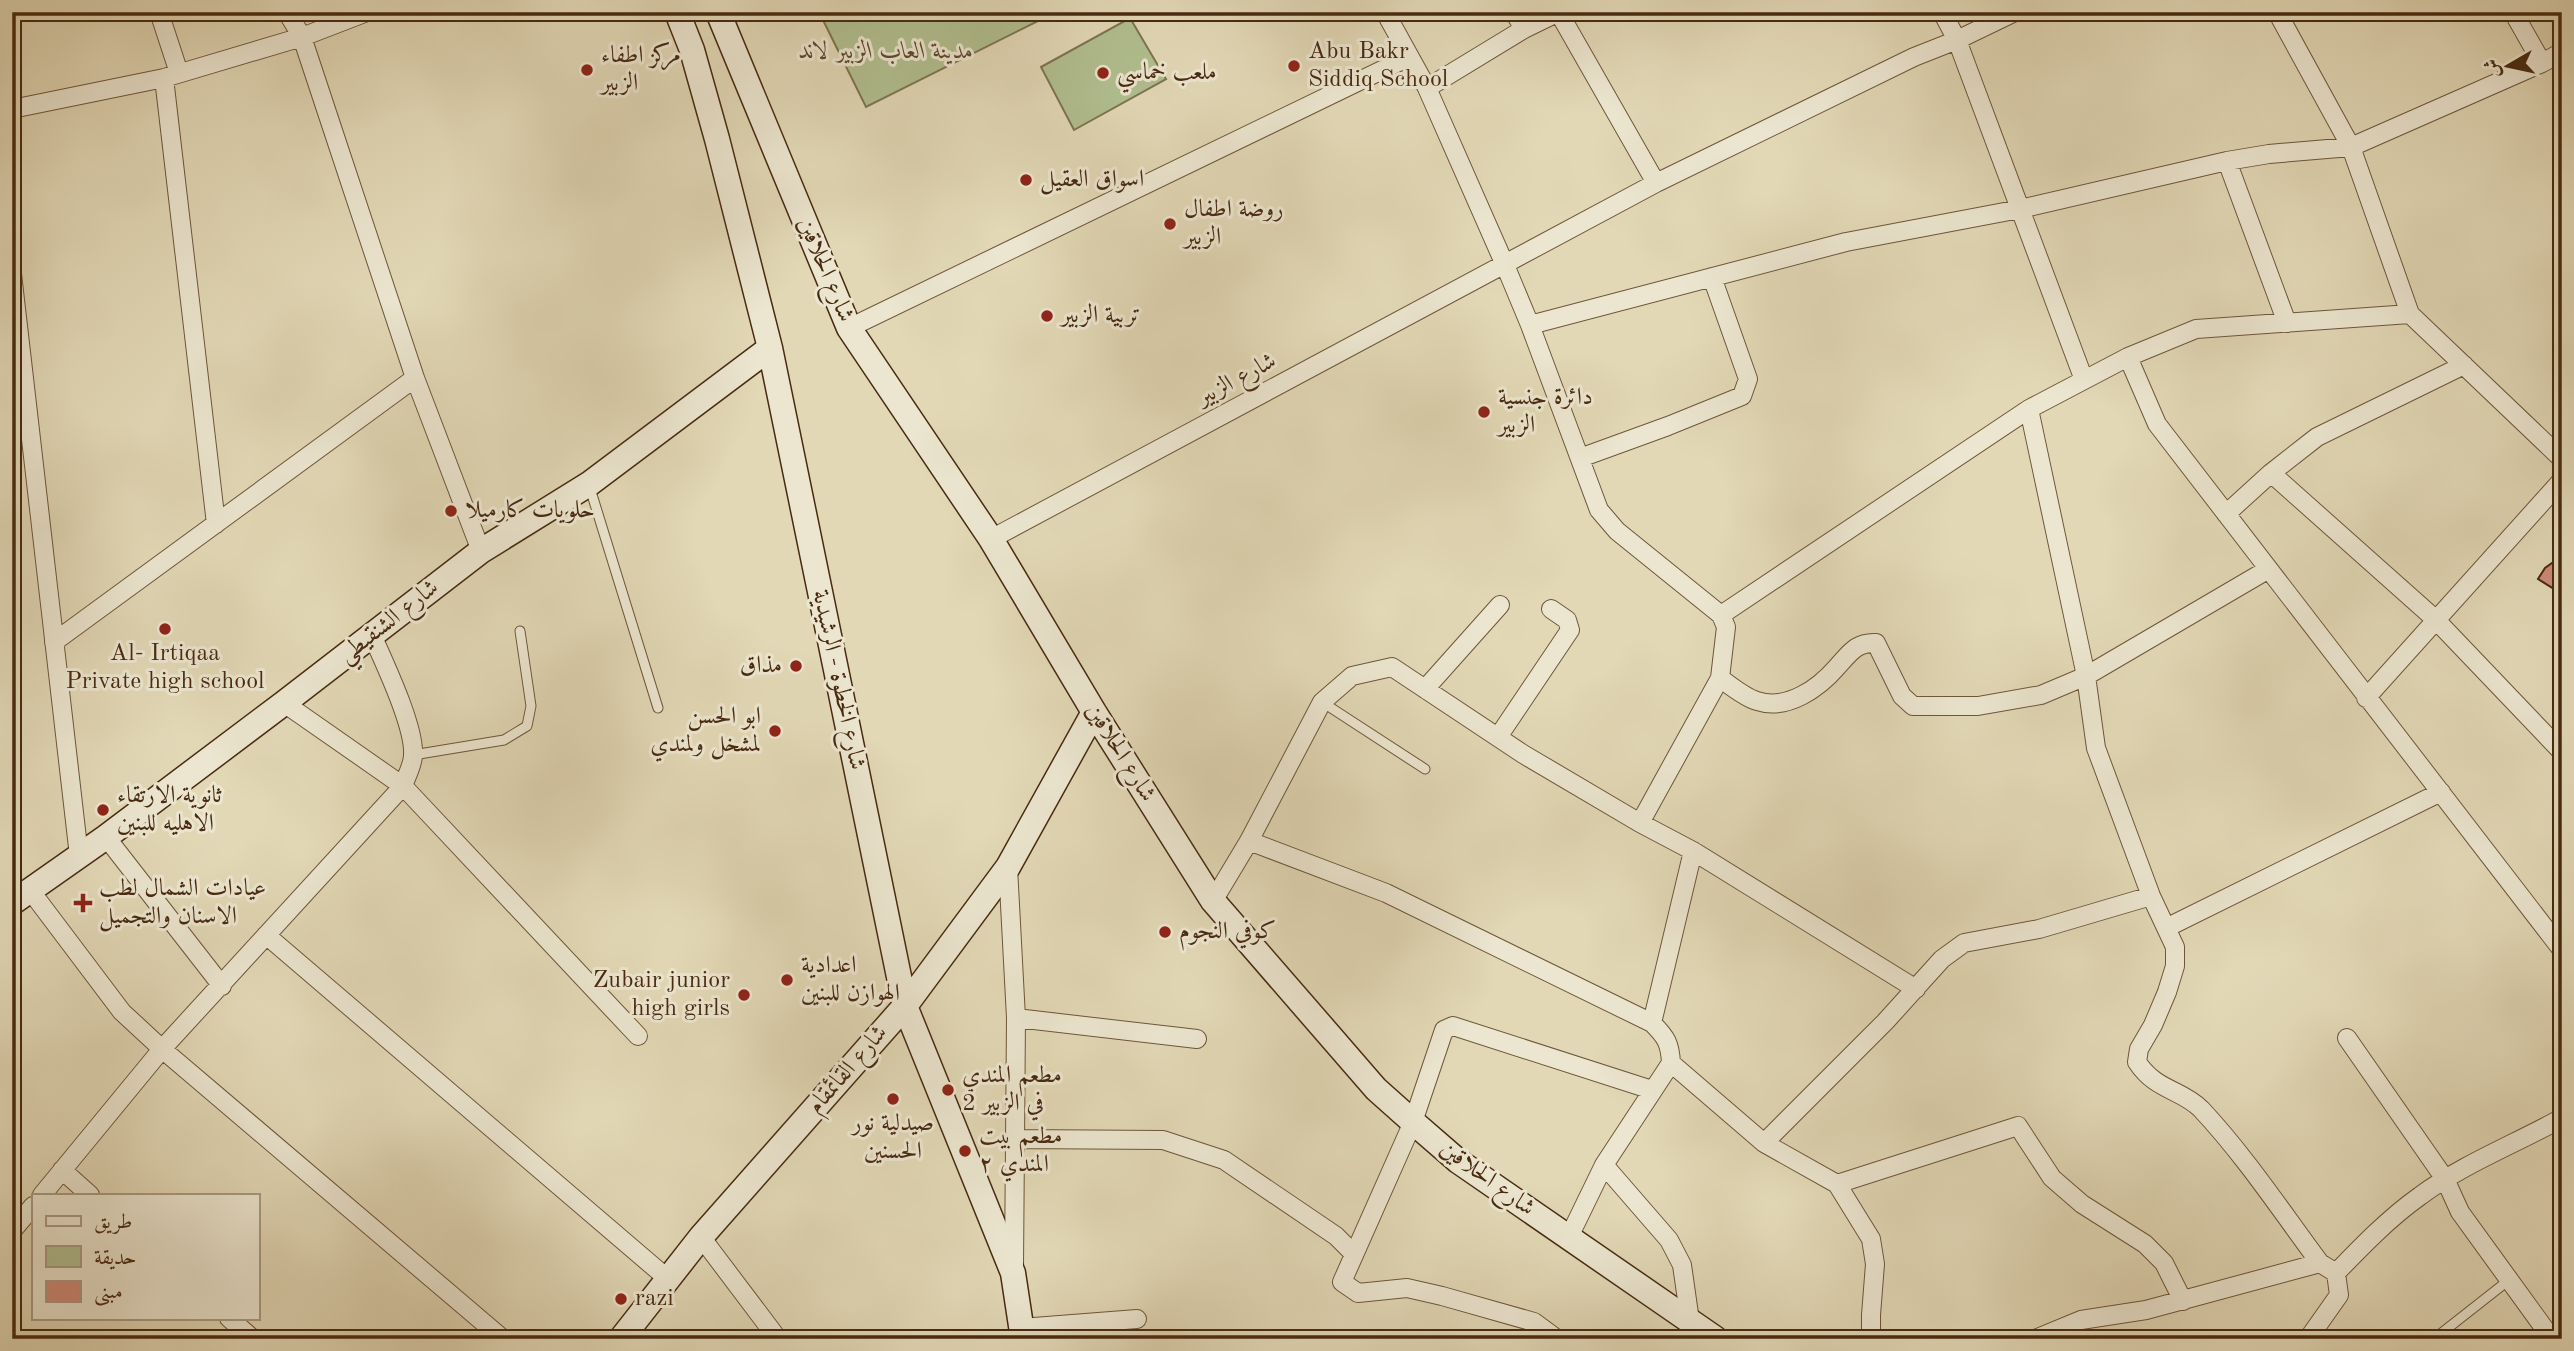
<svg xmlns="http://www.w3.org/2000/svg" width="2574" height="1351" font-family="'Old Standard TT',Amiri,serif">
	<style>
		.park { fill: #b1bf90; stroke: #7c7450; stroke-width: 2 }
		.building { fill: #cf8b79; stroke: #482a11; stroke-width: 2 }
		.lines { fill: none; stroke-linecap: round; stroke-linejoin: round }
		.lane-casing { stroke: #6e563a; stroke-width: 11 }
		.street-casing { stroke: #6e563a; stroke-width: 20 }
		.secondary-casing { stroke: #482a11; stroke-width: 27 }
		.lane { stroke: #ece6d0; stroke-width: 9 }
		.street { stroke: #ece6d0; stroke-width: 18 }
		.secondary { stroke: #ece6d0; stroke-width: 24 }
		.poi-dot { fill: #8f2418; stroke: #ece6d0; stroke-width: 2.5 }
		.labels { text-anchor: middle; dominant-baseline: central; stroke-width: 6; stroke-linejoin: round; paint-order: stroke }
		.park-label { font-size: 24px; font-style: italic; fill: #5d482a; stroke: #ece6d0 }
		.poi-label { font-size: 24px; fill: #482a11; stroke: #ece6d0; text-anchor: start }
		.street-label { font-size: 24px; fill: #482a11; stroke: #ece6d0 }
	</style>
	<rect width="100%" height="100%" fill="#e2d8b6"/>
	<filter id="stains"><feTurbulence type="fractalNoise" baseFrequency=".00286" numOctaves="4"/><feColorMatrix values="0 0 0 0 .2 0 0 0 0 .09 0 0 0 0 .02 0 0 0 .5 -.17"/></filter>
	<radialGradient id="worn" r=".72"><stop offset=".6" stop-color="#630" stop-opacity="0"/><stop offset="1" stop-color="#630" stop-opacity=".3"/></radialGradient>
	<path class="park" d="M819,12H1056L866,107Z
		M1130,18L1166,79L1074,130L1041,67Z"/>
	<path class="building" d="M2562,556V594L2538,579L2545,568Z"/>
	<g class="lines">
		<defs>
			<path id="lane" d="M589,485L658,708
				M1322,702L1425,769
				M413,755L504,740L527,726L531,706L520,631
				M2439,1335L2509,1280"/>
			<path id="street" d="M159,12L179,73
				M287,12L302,37L415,378L481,551
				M1385,12L1427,88L1505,265L1530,325L1599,510L1617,531L1721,615L1726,627L1720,678L1640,823
				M1514,12L1524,29
				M1942,12L1957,40L2084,380
				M2277,12L2351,147L2410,314L2562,459
				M2513,12L2542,63
				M1559,13L1656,183
				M164,78L216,524
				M1427,88L1524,29L1559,12
				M12,109L164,78L302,37L367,12
				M2227,161L2287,323
				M12,274L79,856
				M1530,325L1846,242L2020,209L2227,161L2269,154L2351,147L2542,63L2562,52
				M849,328L1409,57
				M2128,357L2157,424L2562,950
				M2029,409L2086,676L2096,748L2151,896L2175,947V966L2167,992L2153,1025L2139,1049L2137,1062C2156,1091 2181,1089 2201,1109C2245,1156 2282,1212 2320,1263L2336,1273
				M1580,458L1668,426L1742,396L1748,379L1712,277
				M2271,473L2435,619L2562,752
				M2226,514L2271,473L2317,437L2464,365
				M991,539L1656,183L1914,57L1957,40L2015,12
				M1721,615L2029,409L2128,357L2196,329L2410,314
				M54,642L415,378
				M1720,678C1731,686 1744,697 1757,701C1787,711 1819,688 1837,667C1850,653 1856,642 1876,643L1902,696L1913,706H1978L2041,695L2086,676L2267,570
				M1425,689L1500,605
				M2366,698L2562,480
				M284,703L403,786L638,1036
				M1498,737L1570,630L1567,620L1551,609
				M106,837L222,986
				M1249,841L1386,893L1652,1023C1666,1037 1670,1043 1671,1063L1604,1165L1569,1237
				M1008,867L1016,1018L1014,1266
				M30,890L122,1012L162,1049L503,1339
				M1213,901L1249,841L1322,702L1352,676L1392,667L1523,754L1640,823L1693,851L1916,989
				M2166,928L2441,792
				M266,935L668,1279
				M1016,1018L1197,1039
				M1652,1023L1693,851
				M2347,1038L2445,1179L2460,1212L2552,1339
				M1671,1063L1764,1143L1837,1184L1871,1239L1875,1264L1871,1315V1339
				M1015,1139L1163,1140L1224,1160L1336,1236L1354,1254
				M1764,1143L1885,1022L1942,959L1964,943L2039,929L2151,896
				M1604,1165L1669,1240L1682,1265L1690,1321
				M62,1170L90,1195
				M1837,1184L2018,1126L2052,1178L2082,1204L2145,1244L2164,1263L2183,1301
				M42,1195L162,1049L403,786C406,777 413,765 413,755C415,727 384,662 372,635
				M12,1231L33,1206
				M701,1237L778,1339
				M229,1318L253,1339
				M1021,1328L1137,1319
				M1557,1339L1534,1322L1442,1296L1407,1288L1358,1293L1342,1282L1413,1122L1444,1030L1453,1026L1652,1090
				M2035,1339L2081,1320L2146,1310L2320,1263
				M2308,1339L2339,1295L2336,1273C2362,1246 2389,1218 2420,1196C2463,1164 2515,1144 2562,1118"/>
			<path id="secondary" d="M677,12L692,50L717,139L770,348L905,1006L1013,1273L1023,1339
				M718,12L849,328L991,539L1094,712L1213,901L1376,1089L1413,1122L1458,1161L1716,1339
				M12,903L106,837L284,703L481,551L589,484L770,348
				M621,1339L701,1237L905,1006L1008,867L1094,712"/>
		</defs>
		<use href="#lane" class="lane-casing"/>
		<use href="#street" class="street-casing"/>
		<use href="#secondary" class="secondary-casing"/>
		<use href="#lane" class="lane"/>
		<use href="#street" class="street"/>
		<use href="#secondary" class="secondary"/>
	</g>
	<g class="poi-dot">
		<circle cx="1294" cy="66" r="7"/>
		<circle cx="587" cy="70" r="7"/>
		<circle cx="1103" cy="73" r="7"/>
		<circle cx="1026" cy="180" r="7"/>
		<circle cx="1170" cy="224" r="7"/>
		<circle cx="1047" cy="316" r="7"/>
		<circle cx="1484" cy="412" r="7"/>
		<circle cx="451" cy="511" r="7"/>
		<circle cx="165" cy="629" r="7"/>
		<circle cx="796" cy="666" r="7"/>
		<circle cx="775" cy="731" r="7"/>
		<circle cx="103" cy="810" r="7"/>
		<path d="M79.5 892.5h7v7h7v7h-7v7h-7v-7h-7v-7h7z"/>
		<circle cx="1165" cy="932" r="7"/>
		<circle cx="787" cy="980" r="7"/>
		<circle cx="744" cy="995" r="7"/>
		<circle cx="948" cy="1090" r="7"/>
		<circle cx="893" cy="1099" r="7"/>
		<circle cx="965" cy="1151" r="7"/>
		<circle cx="621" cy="1299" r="7"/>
	</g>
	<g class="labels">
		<g class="park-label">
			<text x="886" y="52">مدينة العاب الزبير لاند</text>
		</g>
		<g class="poi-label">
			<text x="1308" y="52">Abu Bakr<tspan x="1308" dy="28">Siddiq School</tspan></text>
			<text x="601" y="56">مركز اطفاء<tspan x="601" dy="28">الزبير</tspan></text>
			<text x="1117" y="73">ملعب خماسي</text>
			<text x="1040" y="180">اسواق العقيل</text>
			<text x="1184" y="210">روضة اطفال<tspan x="1184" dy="28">الزبير</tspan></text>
			<text x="1061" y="316">تربية الزبير</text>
			<text x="1498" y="398">دائرة جنسية<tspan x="1498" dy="28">الزبير</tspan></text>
			<text x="465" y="511">حلويات كارميلا</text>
			<text x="165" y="654" text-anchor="middle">Al- Irtiqaa<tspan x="165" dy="28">Private high school</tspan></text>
			<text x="782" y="666" text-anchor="end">مذاق</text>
			<text x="761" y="717" text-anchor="end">ابو الحسن<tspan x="761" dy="28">لمشخل ولمندي</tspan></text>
			<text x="117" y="796">ثانوية الارتقاء<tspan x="117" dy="28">الاهليه للبنين</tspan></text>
			<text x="99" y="889">عيادات الشمال لطب<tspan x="99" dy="28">الاسنان والتجميل</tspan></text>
			<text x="1179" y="932">كوفي النجوم</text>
			<text x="801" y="966">اعدادية<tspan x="801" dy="28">الهوازن للبنين</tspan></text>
			<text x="730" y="981" text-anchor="end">Zubair junior<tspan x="730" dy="28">high girls</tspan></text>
			<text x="962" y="1076">مطعم المندي<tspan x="962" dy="28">2 في الزبير</tspan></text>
			<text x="893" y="1124" text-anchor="middle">صيدلية نور<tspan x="893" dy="28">الحسنين</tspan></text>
			<text x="979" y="1137">مطعم بيت<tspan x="979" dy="28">المندي ٢</tspan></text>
			<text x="635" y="1299">razi</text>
		</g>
		<g class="street-label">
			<text transform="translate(825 270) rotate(67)">شارع الحلاقين</text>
			<text transform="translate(1237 380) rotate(-28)">شارع الزبير</text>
			<text transform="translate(389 622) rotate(-38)">شارع الشنقيطي</text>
			<text transform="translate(838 680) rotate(78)">شارع الخطوة - الرشيدية</text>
			<text transform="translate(1120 753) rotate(58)">شارع الحلاقين</text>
			<text transform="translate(848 1070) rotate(-49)">شارع القائمقام</text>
			<text transform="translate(1487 1179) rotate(36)">شارع الحلاقين</text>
		</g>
	</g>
	<rect width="2574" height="1351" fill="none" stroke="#e2d8b6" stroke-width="42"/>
	<rect x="14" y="14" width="2546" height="1323" fill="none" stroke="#482a11" stroke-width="3.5"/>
	<rect x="21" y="21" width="2532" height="1309" fill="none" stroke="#482a11" stroke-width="2"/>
	<rect x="32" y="1194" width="228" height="126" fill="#ece6d0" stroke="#aa9b84" stroke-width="2"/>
	<rect x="46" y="1216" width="35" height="10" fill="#ece6d0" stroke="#aa9b84" stroke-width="2"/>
	<text x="94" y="1228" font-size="21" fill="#482a11">طريق</text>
	<rect x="46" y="1246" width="35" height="21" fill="#b1bf90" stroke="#aa9b84" stroke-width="2"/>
	<text x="94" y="1264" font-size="21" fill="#482a11">حديقة</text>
	<rect x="46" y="1281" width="35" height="21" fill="#cf8b79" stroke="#aa9b84" stroke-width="2"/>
	<text x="94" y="1298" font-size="21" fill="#482a11">مبنى</text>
	<g transform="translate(2508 66) rotate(261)" stroke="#ece6d0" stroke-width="5" paint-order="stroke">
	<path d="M0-5L12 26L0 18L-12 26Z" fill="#482a11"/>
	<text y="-10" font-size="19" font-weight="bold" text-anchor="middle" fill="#482a11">ش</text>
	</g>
	<rect width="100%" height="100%" filter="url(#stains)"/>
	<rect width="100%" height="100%" fill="url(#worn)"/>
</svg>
